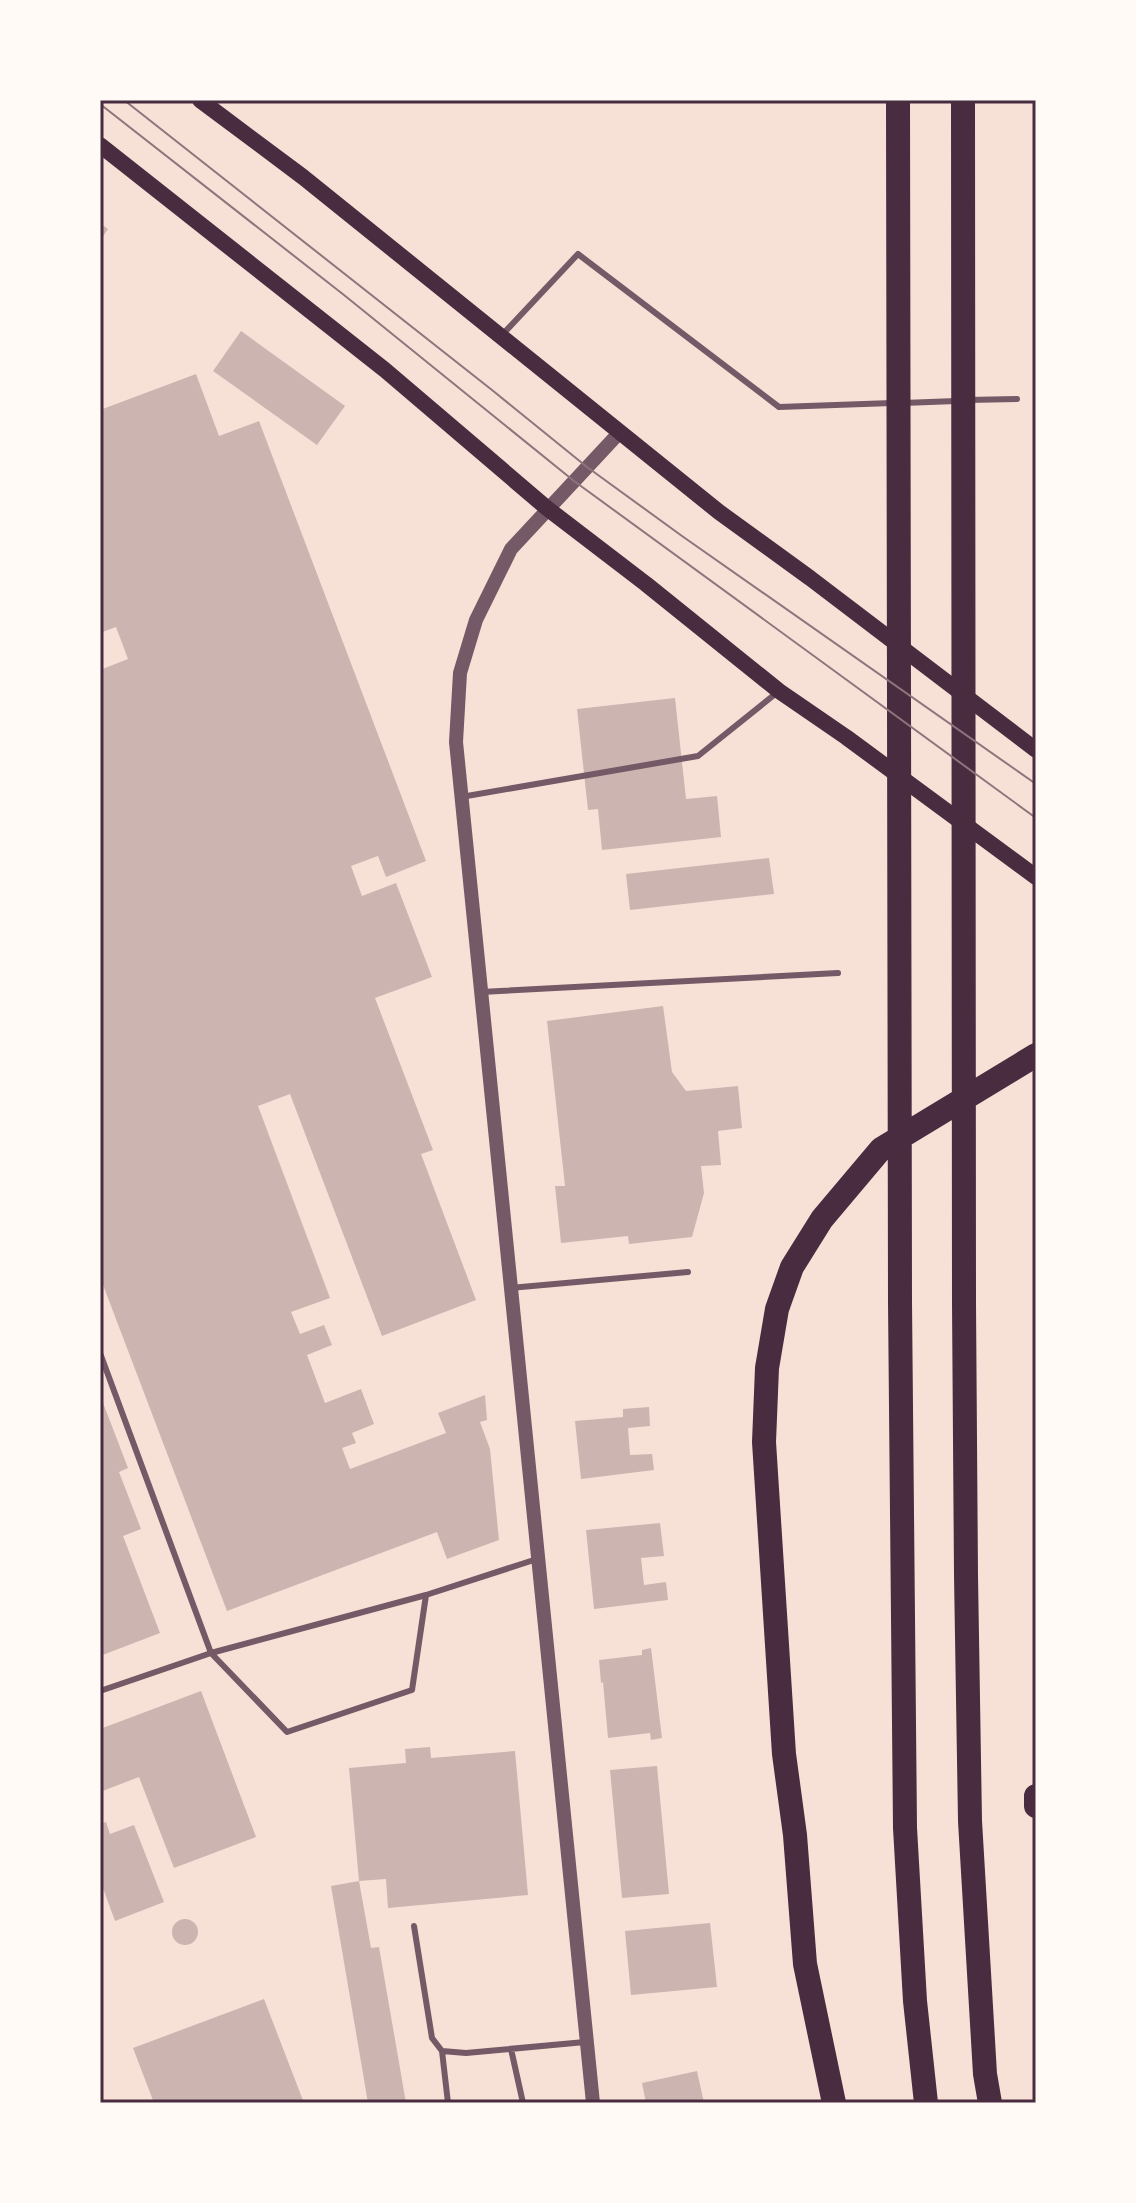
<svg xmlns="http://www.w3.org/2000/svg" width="1136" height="2203" font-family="Manrope,sans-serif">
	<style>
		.building { fill: #ccb4b1 }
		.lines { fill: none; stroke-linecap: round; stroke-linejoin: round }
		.service { stroke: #755966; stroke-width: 6 }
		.tertiary { stroke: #755966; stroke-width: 14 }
		.secondary { stroke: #4a2c40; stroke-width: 16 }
		.motorway { stroke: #4a2c40; stroke-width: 24 }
		.tram { stroke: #8f747c; stroke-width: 2 }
		.neatline { fill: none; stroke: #4a2c40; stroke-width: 3 }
	</style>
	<rect width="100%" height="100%" fill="#f7e1d7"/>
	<path class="building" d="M100,223L108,229L100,241Z
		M241,331L345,406L317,445L213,371Z
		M196,374L219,436L259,421L426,861L386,877L378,856L351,866L362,896L396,883L432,977L375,998L433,1150L421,1154L476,1300L382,1336L290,1094L258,1106L330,1298L291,1312L300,1334L324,1325L332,1345L307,1355L325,1403L361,1389L374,1424L352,1433L356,1443L342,1448L350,1469L446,1433L438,1413L485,1395L487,1420L480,1422L490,1449L499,1540L447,1559L437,1532L227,1611L100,1277V670L128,659L116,627L100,633V410Z
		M675,698L686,799L717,796L721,837L602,850L598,809L588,810L577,709Z
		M769,858L774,894L630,910L626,874Z
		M663,1006L672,1072L686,1091L738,1086L742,1128L718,1131L721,1165L701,1166L704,1193L692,1237L629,1244L628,1236L561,1243L555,1186H565L547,1021Z
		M100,1395L128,1468L119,1472L141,1529L123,1536L160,1633L100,1656Z
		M649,1407L650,1426L628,1428L630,1455L652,1454L654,1470L581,1479L575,1421L623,1417V1409Z
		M660,1523L664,1556L641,1558L644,1585L666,1582L668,1600L594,1609L586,1530Z
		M651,1648L662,1738L651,1740L650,1733L608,1738L603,1682L601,1683L599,1660L642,1655V1650Z
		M201,1691L256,1837L174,1868L139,1777L100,1792V1729Z
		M430,1747L431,1758L515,1751L528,1895L388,1908L386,1879L359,1881L371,1948L379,1947L406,2103H368L331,1886L359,1881L349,1768L406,1763L405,1749Z
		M657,1766L669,1894L622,1898L610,1770Z
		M106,1822L110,1834L134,1825L164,1902L115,1921L100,1880V1824Z
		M172 1932a13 13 0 1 1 26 0a13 13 0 1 1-26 0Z
		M710,1923L717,1987L631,1995L625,1931Z
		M264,1999L304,2103H154L133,2048Z
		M697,2071L704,2103H646L642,2083Z"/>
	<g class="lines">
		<path class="service" d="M502,335L578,254L779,407L892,403
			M967,400L1017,399
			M903,403L956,401
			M461,797L698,756L779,691
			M481,992L838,973
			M510,1288L688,1272
			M100,1353L211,1653L426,1595
			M100,1691L211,1653L287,1732L412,1690L426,1595L537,1559
			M414,1926L432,2038L442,2051L466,2053L585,2042
			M511,2049L523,2103
			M442,2051L448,2103"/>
		<path class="tertiary" d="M593,2103L456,742L460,673L476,620L511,549L619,433"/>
		<path class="secondary" d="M200,100L303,177L719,512L810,578L1036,750
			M100,145L385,370L548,509L646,584L779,691L846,737L1036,877"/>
		<path class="motorway" d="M898,100L900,1302L905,1828L915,2001L926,2103
			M963,100L964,1303L966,1575L970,1821L985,2074L990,2103
			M1036,1796V1806
			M834,2103L805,1964L795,1835L784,1754L764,1442L767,1368L777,1309L792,1267L822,1219L881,1149L1036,1055"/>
		<path class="tram" d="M124,100L492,390L587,467L682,536L1036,784
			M100,104L344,295L574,481L1036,818"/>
	</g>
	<rect width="1136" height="2203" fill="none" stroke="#fffaf5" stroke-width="204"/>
	<rect x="102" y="102" width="932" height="1999" class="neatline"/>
</svg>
